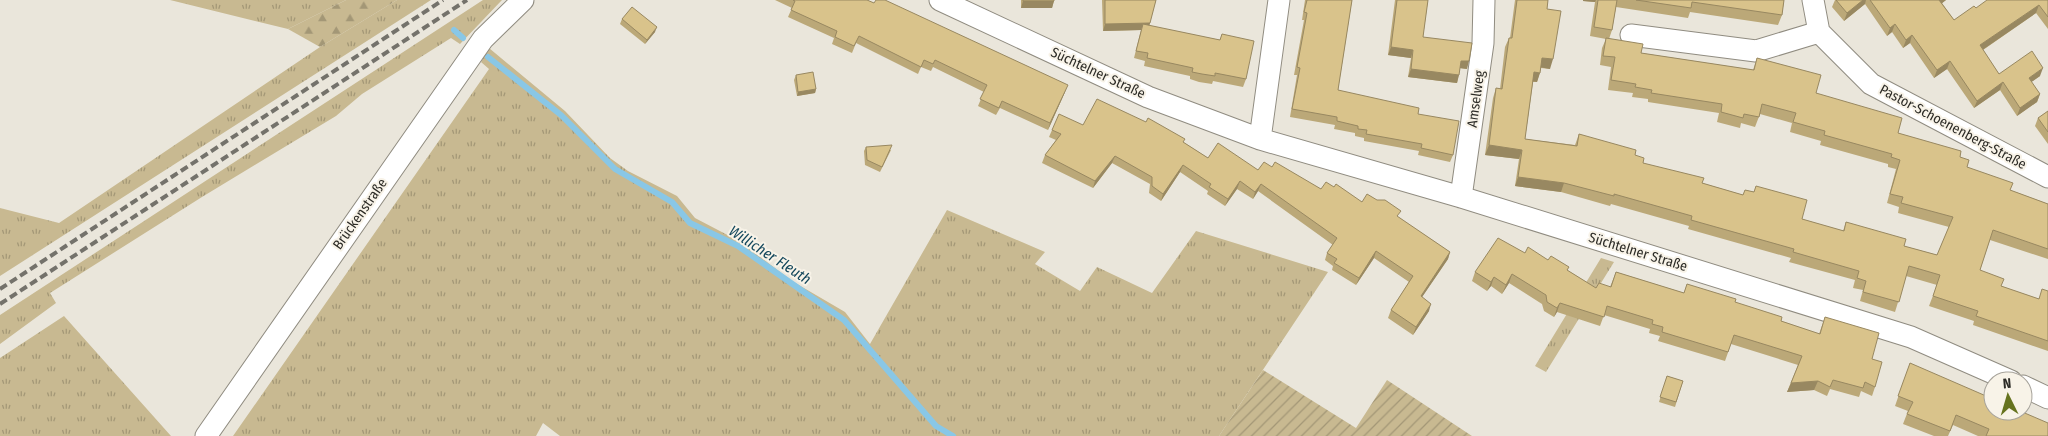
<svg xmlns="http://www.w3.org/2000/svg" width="2048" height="436" font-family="'Fira Sans Condensed',sans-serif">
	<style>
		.grass { fill: url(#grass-tufts) }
		.forest { fill: url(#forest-firs) }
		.garden { fill: url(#garden-furrows) }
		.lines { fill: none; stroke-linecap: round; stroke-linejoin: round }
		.stream { stroke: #89c7e6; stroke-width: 6 }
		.minor-casing { stroke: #908c81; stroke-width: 23 }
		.minor { stroke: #fff; stroke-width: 21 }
		.rail { stroke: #74726b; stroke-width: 4; stroke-dasharray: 8 4; stroke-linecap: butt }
		.wall { fill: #bba878 }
		.shaded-wall { fill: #988861 }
		.building { fill: #d9c38b; stroke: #988861 }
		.labels { text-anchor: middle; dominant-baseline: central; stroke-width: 4; stroke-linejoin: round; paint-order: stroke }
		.street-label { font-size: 14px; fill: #2d2c27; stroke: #f8f3e8 }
		.water-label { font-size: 15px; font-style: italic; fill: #13475c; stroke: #f8f3e8 }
	</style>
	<defs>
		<pattern id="grass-tufts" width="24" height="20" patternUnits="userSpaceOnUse" patternTransform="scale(1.25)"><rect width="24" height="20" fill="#c8b991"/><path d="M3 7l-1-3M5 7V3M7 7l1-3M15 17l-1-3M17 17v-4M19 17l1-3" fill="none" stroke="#a39776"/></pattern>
		<pattern id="forest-firs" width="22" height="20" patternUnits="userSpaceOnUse" patternTransform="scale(1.25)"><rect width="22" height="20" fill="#c8b991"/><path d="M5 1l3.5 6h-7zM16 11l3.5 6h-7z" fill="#a39776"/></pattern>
		<pattern id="garden-furrows" width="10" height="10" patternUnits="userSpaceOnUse" patternTransform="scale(1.25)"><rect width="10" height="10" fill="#c8b991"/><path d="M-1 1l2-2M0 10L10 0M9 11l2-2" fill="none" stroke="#a39776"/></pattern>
	</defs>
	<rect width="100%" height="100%" fill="#eae6db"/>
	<path class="grass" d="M170,0H346L288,29Z
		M397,0H431L0,276V208L59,223L320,47Z
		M483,0H502L460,44L451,38L362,94L336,116L202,197L50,293L56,303L0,344V315Z
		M489,48L565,111L610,158L628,171L677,196L695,218L739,241L792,281L845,312L870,344L947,210L1045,252L1035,264L1080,291L1097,267L1152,293L1196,231L1328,272L1219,436H560L543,423L536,436H233L489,69L481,62Z
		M1601,258L1614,262L1546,372L1535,366Z
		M64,316L171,436H0V358Z"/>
	<path class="forest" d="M346,0H397L320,47L288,29Z"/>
	<path class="garden" d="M1263,370L1356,428L1387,380L1472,436H1219Z"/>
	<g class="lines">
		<path class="stream" d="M454,30L463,38
			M488,57L561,115L615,169L672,202L690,223L738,246L844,320L936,426L953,436"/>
		<defs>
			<path id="minor" d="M940,0L1148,97L1260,139L1461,197L1911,337L2011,381
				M1813,0L1819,32L1871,84L2048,177
				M1631,35L1756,51L1819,32
				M1260,139L1279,0
				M1461,197L1483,43L1484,0
				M2023,386L2048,398
				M206,436L483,39L523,0"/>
		</defs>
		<use href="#minor" class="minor-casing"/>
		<use href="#minor" class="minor"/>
		<path class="rail" d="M0,289L443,0
			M0,304L467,0"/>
	</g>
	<path class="wall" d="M775,0H867L1065,92L1048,130L1000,108L996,115L978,106L984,92L933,67L931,71L921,67L918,74L856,43L852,53L832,44L834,38L788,17L792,8Z
		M1021,0H1054L1052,8H1021Z
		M1102,0H1156L1149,26L1220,40L1222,34L1246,79L1243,87L1213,81L1212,84L1199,82L1190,79V76L1144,66L1145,61L1134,58L1141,30L1103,31Z
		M1305,0H1352L1338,90L1418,114L1453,155L1450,162L1418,155L1419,151L1364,141V138L1355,136V133L1334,129L1335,125L1290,117L1297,75H1294L1304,20H1302Z
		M1395,0H1428L1423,37L1467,69L1460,68L1457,83L1408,77L1411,58L1388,55Z
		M1515,0H1548L1547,9L1550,69L1541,68L1537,82H1533L1525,139L1575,145L1579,134L1635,155L1643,163L1702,183L1743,195L1745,190L1754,192L1756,186L1802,219L1843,231L1846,222L1904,246L1937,255L1949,227L1898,213L1899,207L1887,203L1896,169L1888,167V164L1820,145L1821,141L1790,132L1792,123L1774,118L1760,114L1755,127L1741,123L1740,128L1717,122L1719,113L1648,102V99L1632,97L1633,93L1608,90L1611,67L1600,65L1602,48L1606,39L1590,36L1595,2L1583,1V0H1784L1782,15L1778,25L1690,12L1688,18L1616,7L1612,30L1609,39L1641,53L1753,70L1757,58L1816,93L1898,133L1960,157L1967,167L2010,190L2048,204V259L1990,240L1980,270L2001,286L2038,299L2048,291V351L1973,325L1974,321L1929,306L1937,285L1906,276L1895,312L1860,301L1863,290L1853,288L1855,280L1789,262L1791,258L1688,229L1689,226L1611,204L1610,206L1561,192L1515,186L1519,159L1485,155L1493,98L1496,88L1500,89L1505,47L1509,38H1510Z
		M1835,0H1946L1942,3L1954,20L1976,8L2048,0V29L2036,13L1983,50L1999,74L2040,76L2031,82L2040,94L2037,102L2017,116L2000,90L1974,108L1947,69L1934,78L1910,43L1903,48L1892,32L1887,36L1865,4L1844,21L1832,7Z
		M622,19L655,32L645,44L620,24Z
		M796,75L816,89L815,93L797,96L794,80Z
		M2048,111V144L2035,126L2038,118Z
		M1083,125L1183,142L1208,158L1258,170L1272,167L1321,189L1334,187L1362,202L1398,217L1450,252L1448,259L1422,297L1429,311L1413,335L1388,318L1391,310L1409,282L1374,258L1356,285L1332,270L1333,266L1325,260L1327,253L1333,245L1258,191L1253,199L1237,189L1225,206L1207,194L1208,191L1180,172L1161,201L1149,193L1150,184L1112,163L1093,188L1042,163L1045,155L1056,140L1049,137L1052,130Z
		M866,147L891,150L880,172L865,165L864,151Z
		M1525,253L1569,267L1567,270L1596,288L1610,287L1616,272L1684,293L1687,284L1781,321L1819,334L1825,317L1872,359L1875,387L1872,396L1861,391L1859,397L1830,389L1827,396L1814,390L1787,392L1798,365L1731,344L1725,361L1658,341L1660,336L1649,333L1650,329L1604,315L1600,326L1557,312L1554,317L1544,311L1542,304L1509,283L1502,294L1491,286L1487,291L1472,281L1475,272Z
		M1910,363L2048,436H1978L1953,425L1948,436H1934L1903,424L1908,411L1895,406Z
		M1667,376L1683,381L1675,407L1659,402Z"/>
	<path class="shaded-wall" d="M1583,0H1596L1595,2L1583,1Z
		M1863,0H1866L1865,4L1844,21L1847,13Z
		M1939,0H1946L1936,8Z
		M1023,1H1054L1052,8H1021Z
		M2039,5L2036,13L1978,53L1980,45Z
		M1150,23L1148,30L1143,24L1141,30L1103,31L1105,24Z
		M1895,24L1892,32L1887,36L1890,28Z
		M657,27L655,32L645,44L647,40Z
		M1912,35L1910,43L1903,48L1906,40Z
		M1391,47L1413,50L1411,58L1388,55Z
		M1542,58L1553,59L1550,69L1539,67Z
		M1461,61H1469L1467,69L1459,68Z
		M1950,61L1947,69L1934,78L1937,70Z
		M2043,68L2040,76L2026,86L2029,78Z
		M1411,69L1459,75L1457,83L1408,77Z
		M1534,72L1540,73L1537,82L1531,81Z
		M2003,82L2000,90L1974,108L1977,101Z
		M1068,85L1065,92L1048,130L1050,123Z
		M816,89L815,93L797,96L798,92Z
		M2040,94L2037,102L2017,116L2020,108Z
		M1489,145L1522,150L1519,159L1485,155Z
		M1115,156L1112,163L1093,188L1095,181Z
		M1183,165L1180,172L1161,201L1163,194Z
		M1518,177L1564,183L1561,192L1515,186Z
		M1240,181L1237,189L1225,206L1228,199Z
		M1261,184L1258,191L1253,199L1255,192Z
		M1376,251L1374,258L1356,285L1359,278Z
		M1450,252L1448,259L1418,303L1421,296Z
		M1512,274L1509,283L1502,294L1506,285Z
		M1494,277L1491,286L1487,291L1491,282Z
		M1560,303L1557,312L1554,317L1557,308Z
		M1431,304L1429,311L1413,335L1416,327Z
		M1818,381L1814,390L1787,392L1791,383Z"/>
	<path class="building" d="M793,0H867L874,3L876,0H885L1068,85L1050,123L1002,101L999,108L980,99L987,85L935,60L933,64L924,60L921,67L859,36L854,46L835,37L837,31L791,10L795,1Z
		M1023,0H1054V1H1023Z
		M1105,0H1156L1150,23L1105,24Z
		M1307,0H1352L1338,90L1419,108L1418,114L1459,121L1453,155L1421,148L1422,144L1366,134L1367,130L1358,129V126L1337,121V117L1292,109L1300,68L1297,67L1307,13L1304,12Z
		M1397,0H1428L1423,37L1472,43L1469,61H1461L1459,75L1411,69L1413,50L1391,47Z
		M1517,0H1548L1547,9L1561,11L1553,59L1542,58L1540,73L1534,72L1525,139L1577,146L1579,134L1636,150L1635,155L1644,158L1643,163L1704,178L1702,183L1743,195L1745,190L1754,192L1756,186L1807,200L1802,219L1844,231L1846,222L1906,239L1904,246L1937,255L1953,217L1901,203L1903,197L1890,194L1900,160L1891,157L1892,154L1824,135L1825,131L1793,122L1796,113L1777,108L1762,104L1759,117L1744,114L1743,118L1721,112L1722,104L1651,93L1652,90L1635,87L1636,84L1611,80L1615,57L1603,56L1606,38L1643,44L1641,53L1754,70L1757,58L1821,75L1816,93L1902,118L1898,133L1961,151L1960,157L1969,160L1967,167L2013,183L2010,190L2048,204V249L1993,230L1980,270L2004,279L2001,286L2039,299L2042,289L2048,291V341L1976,316L1978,311L1933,296L1940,275L1909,266L1899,302L1863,292L1866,281L1857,278L1859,271L1793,252L1794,249L1691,220L1692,216L1614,194V196L1564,183L1518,177L1522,150L1489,145L1496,88L1502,89L1509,38H1512Z
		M1598,0H1617L1612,30L1594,27Z
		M1636,0H1784L1782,15L1692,2L1691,8Z
		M1836,0H1863L1847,13Z
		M1870,0H1939L1954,20L1974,6L1976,8L1987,0H2048V17L2039,5L1980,45L1999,74L2032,51L2043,68L2029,78L2040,94L2020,108L2003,82L1977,101L1950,61L1937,70L1912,35L1906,40L1895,24L1890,28Z
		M632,7L657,27L647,40L622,19Z
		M1143,24L1220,40L1222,34L1254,41L1246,79L1215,73V76L1202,74L1192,72L1193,68L1147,58L1148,53L1136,51Z
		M813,72L816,89L798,92L796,75Z
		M1097,99L1146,122L1148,118L1185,139L1183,142L1208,158L1218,143L1258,170L1264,162L1272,167L1275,162L1321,189L1326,182L1334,187L1336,184L1362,202L1367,194L1377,200H1385L1401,211L1397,216L1450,252L1421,296L1431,304L1416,327L1391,310L1413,276L1376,251L1359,278L1334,263L1337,259L1327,253L1337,238L1261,184L1255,192L1240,181L1228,199L1209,187L1211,184L1183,165L1163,194L1152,186V177L1115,156L1095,181L1045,155L1061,134L1052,130L1059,114L1083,125Z
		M2048,111V132L2038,118Z
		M892,145L882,167L867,160L866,147Z
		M1498,238L1525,253L1528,247L1548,260L1551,256L1569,267L1567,270L1596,288L1599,283L1611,287L1616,272L1684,293L1687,284L1736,299L1735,302L1782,317L1781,321L1820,334L1825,317L1879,333L1872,359L1882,362L1875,387L1865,382L1863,388L1833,380L1830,387L1818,381L1791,383L1802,356L1734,335L1728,352L1662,332L1663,327L1652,324L1653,320L1607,306L1604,317L1560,303L1557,308L1547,302L1546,295L1512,274L1506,285L1494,277L1491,282L1475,272Z
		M1910,363L1993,399V411H2020L2048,423V436H1986L1989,429L1956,415L1950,431L1907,414L1913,402L1898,396Z
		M1667,376L1683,381L1676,402L1660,397Z"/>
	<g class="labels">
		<g class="street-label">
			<text transform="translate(1098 73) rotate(25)">Süchtelner Straße</text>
			<text transform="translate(1476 99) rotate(-82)">Amselweg</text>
			<text transform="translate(1953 127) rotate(28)">Pastor-Schoenenberg-Straße</text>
			<text transform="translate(360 214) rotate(-55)">Brückenstraße</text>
			<text transform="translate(1638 252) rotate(17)">Süchtelner Straße</text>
		</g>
		<g class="water-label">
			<text transform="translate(770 255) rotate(33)">Willicher Fleuth</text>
		</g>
	</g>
	<g transform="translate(2008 396) rotate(355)"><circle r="24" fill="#f8f3e8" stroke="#a7a39b"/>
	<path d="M0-4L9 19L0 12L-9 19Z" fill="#66731f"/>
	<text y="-8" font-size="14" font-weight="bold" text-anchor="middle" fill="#2d2c27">N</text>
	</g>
</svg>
